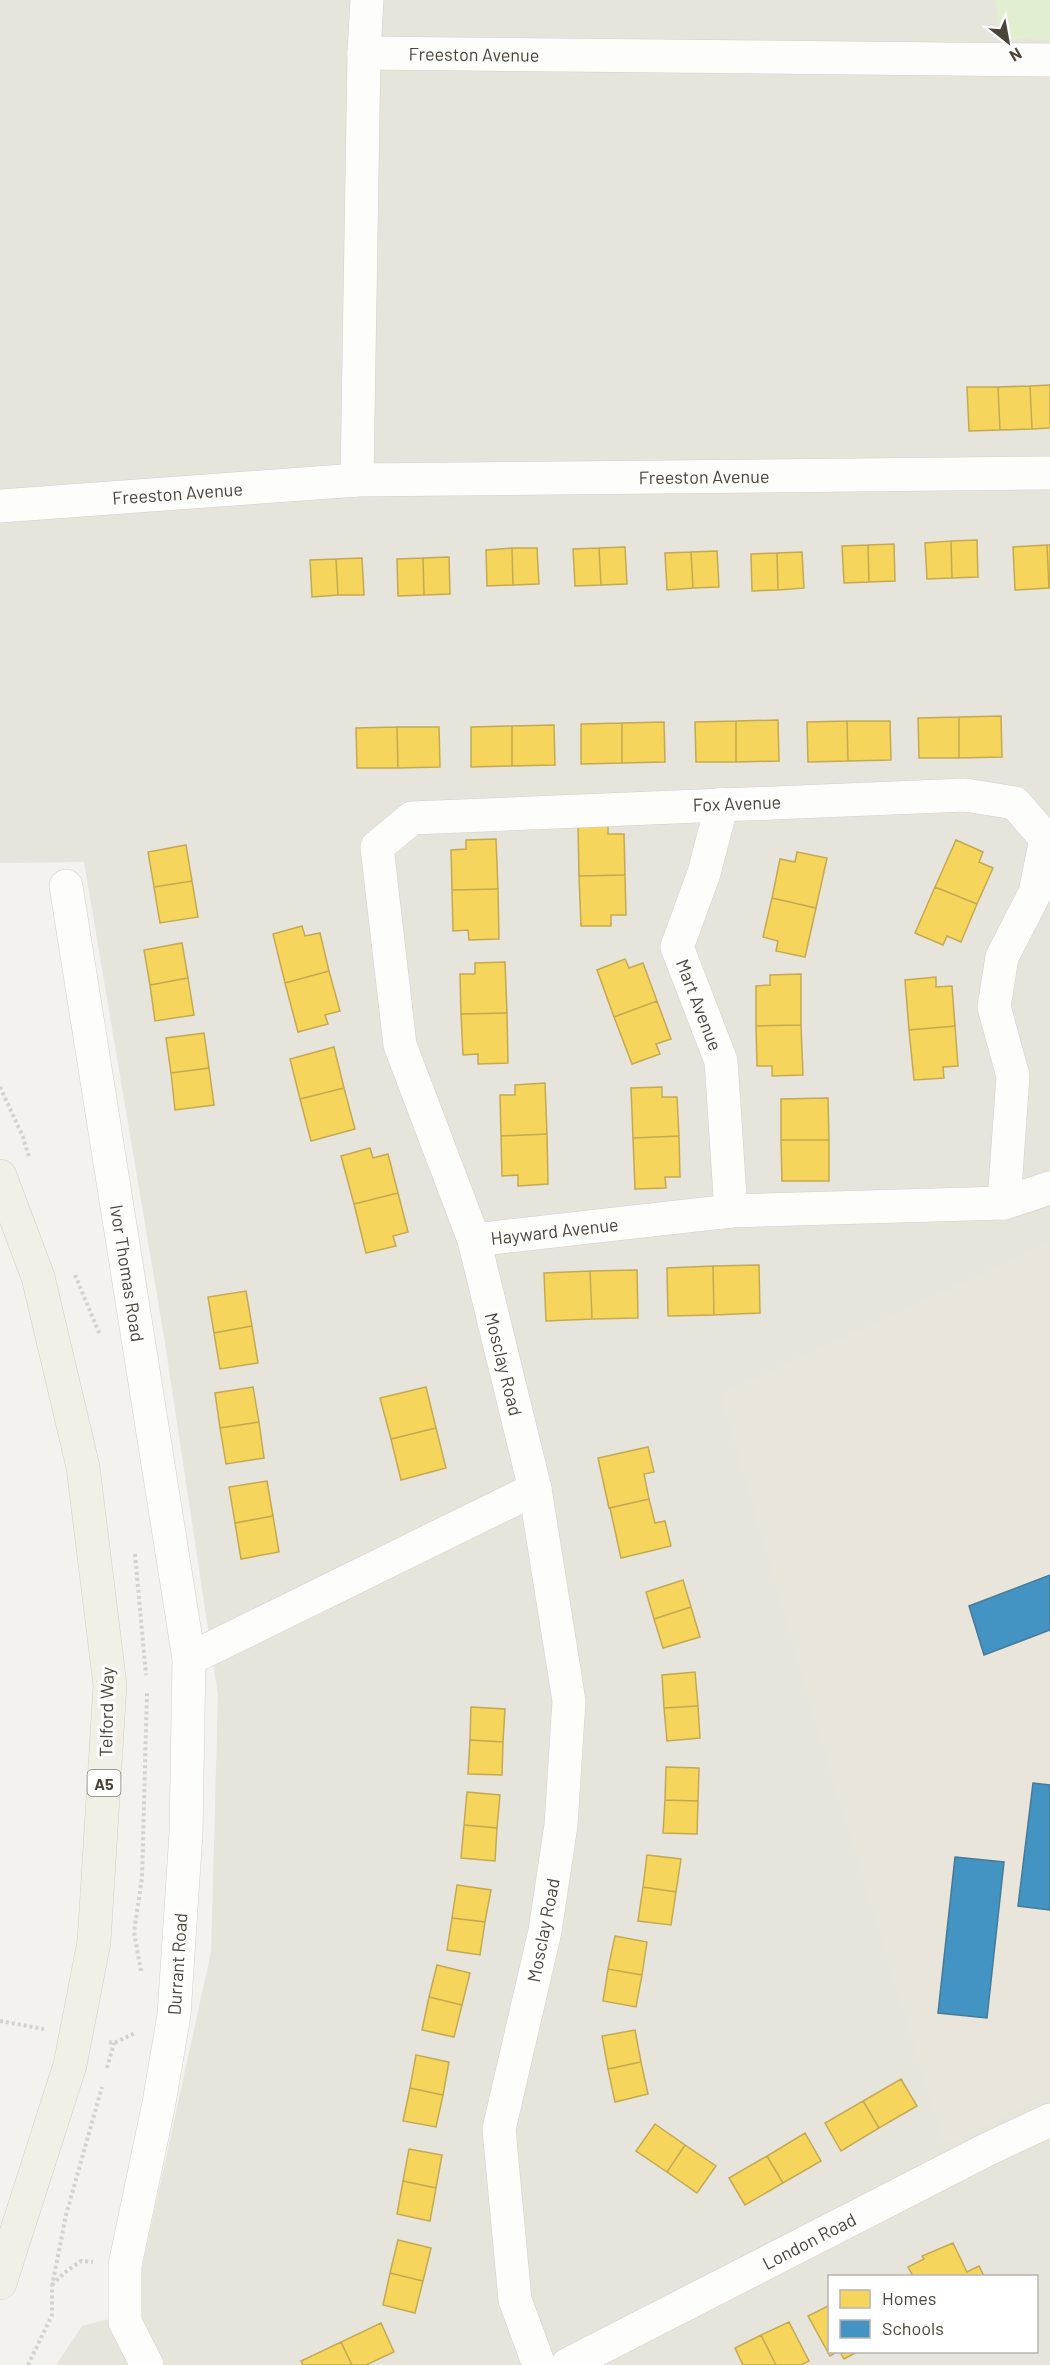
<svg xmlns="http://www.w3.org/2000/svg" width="1050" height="2365" font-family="Barlow,sans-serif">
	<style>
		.residential { fill: #e7e4dc; fill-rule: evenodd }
		.education { fill: #eae5da }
		.green { fill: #e1eecf }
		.homes { fill: #f6d55c; stroke: #c3aa52; stroke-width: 1.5 }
		.schools { fill: #4393c3; stroke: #457b9a; stroke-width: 1.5 }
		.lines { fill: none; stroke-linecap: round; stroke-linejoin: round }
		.minor-casing { stroke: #d2d0cb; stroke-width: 34 }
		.major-casing { stroke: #d6cebb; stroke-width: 34 }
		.path { stroke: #d3d2cc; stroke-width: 4; stroke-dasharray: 3 3; stroke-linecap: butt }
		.minor { stroke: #fdfdfc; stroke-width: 33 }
		.major { stroke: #f2efe6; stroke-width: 33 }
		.labels { text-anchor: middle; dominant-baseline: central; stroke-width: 6; stroke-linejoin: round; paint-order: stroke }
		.shield { fill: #fff; stroke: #817c74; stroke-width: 1.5 }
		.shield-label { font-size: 16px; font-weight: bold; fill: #4b4439 }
		.street-label { font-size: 18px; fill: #4b4439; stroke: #fff }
	</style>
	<rect width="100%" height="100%" fill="#f4f2ee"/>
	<path class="residential" d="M0,0H1050V2365H56L82,2326L132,2313L211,1952L218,1695L164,1337L84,862L0,863ZM830,2276H1036V2352H830Z"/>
	<path class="education" d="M1050,1243V2096L944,2144L818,1730L721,1394Z"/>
	<path class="green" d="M995,0H1050V40L1000,39Z"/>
	<path class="homes" d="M1050,385V428L1032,429L1030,386Z
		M1030,386L1032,429L1000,430L998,387Z
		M967,387H998L1000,430L969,431Z
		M977,540L978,577L952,578L951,541Z
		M951,541L952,578L927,579L925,543Z
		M894,544L895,581L869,582L868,545Z
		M868,545L869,582L844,583L842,546Z
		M1047,545H1050V588H1049Z
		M1047,545L1049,588L1015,590L1013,547Z
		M625,547L627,584L601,585L599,548Z
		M512,548H537L539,584L513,585Z
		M512,548L513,585L487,586L486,550Z
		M599,548L601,585L575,586L573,549Z
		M717,551L719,587L693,588L691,552Z
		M691,552L693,588L667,590L665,553Z
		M802,552L804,588L778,590L777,553Z
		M777,553L778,590L752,591L751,554Z
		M449,557L450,594L424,595L423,558Z
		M362,558L364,595H338L336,559Z
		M423,558L424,595L398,596L397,559Z
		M336,559L338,595L312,597L310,560Z
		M1001,716L1002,757L959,758V717Z
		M959,717V758H919L918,718Z
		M778,720L779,761L736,762V721Z
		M736,721V762H696L695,722Z
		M847,721L848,761L808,762L807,722Z
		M847,721H890L891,760L848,761Z
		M664,722L665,762L622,763V723Z
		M622,723V763L581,764V724Z
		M554,725L555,765L512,766V726Z
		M512,726V766L471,767V727Z
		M397,727L398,768H357L356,728Z
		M397,727H439L440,767L398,768Z
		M608,825V834H624L625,875L579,876L578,826Z
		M496,839L498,889L452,890L451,850L466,849V840Z
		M956,840L983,852L979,862L993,868L977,904L935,887Z
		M186,845L192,881L154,887L148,852Z
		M797,852L827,858L816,908L772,898L780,859L795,862Z
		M625,875L626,915H611V926H581L579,876Z
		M192,881L198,917L160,923L154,887Z
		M935,887L977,904L961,942L947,936L943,945L915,933Z
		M498,889L499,939L469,940L468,930L453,931L452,890Z
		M772,898L816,908L805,957L776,951L778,941L763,937Z
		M302,926L305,936L320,933L329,971L285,983L273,934Z
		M182,943L188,978L150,985L144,950Z
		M625,959L629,968L643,963L657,1001L614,1017L597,970Z
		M505,962L507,1013L461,1014L460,974H475V963Z
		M329,971L340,1011L325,1015L328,1024L298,1032L285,983Z
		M801,974V1025L756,1026V986L770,985V975Z
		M936,977V987L952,986L955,1026L909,1030L905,980Z
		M188,978L194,1015L155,1021L150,985Z
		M657,1001L671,1039L656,1044L660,1054L632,1064L614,1017Z
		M507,1013L508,1063L478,1064V1054L463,1055L461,1014Z
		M801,1025L803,1075L772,1076V1066H757L756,1026Z
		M955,1026L958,1066L943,1067L944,1078L914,1080L909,1030Z
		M204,1033L209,1068L171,1073L166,1038Z
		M334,1047L344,1088L300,1099L290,1059Z
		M209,1068L214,1105L175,1110L171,1073Z
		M545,1083L547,1134L501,1136L500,1095H515V1085Z
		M662,1087V1097H677L679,1136L633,1138L631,1088Z
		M344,1088L355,1129L311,1141L300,1099Z
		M828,1098L829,1140H781V1099Z
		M547,1134L548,1184L518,1186V1175L502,1176L501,1136Z
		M679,1136L680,1177H665L666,1188L635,1189L633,1138Z
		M781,1140H829V1181H782Z
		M370,1148L373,1158L388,1154L398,1193L354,1204L341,1156Z
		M398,1193L408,1232L393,1236L396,1246L366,1253L354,1204Z
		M759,1265L760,1313L714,1315L713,1266Z
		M713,1266L714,1315L668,1316L667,1268Z
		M637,1270L638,1318L592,1319L590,1271Z
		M590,1271L592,1319L546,1321L544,1273Z
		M246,1291L252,1326L214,1333L208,1297Z
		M252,1326L258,1363L220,1369L214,1333Z
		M253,1387L259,1422L220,1428L215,1393Z
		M426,1387L436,1428L391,1439L380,1398Z
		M259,1422L264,1458L226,1464L220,1428Z
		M436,1428L446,1468L401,1480L391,1439Z
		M648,1447L654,1472L644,1474L649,1499L609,1508L598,1458Z
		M267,1481L273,1516L235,1523L229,1487Z
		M649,1499L655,1523L665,1521L671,1546L621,1558L610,1508Z
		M273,1516L279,1552L241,1559L235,1523Z
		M683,1580L691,1607L654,1619L646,1592Z
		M691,1607L700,1637L663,1648L654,1619Z
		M695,1672L698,1706L664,1708L662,1675Z
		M698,1706L700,1738L667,1741L664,1708Z
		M471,1707L505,1709L503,1742L470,1740Z
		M470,1740L503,1742L502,1775L468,1774Z
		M666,1767L699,1768L698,1801L665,1800Z
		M467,1792L500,1795L497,1828L464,1825Z
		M665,1800L698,1801L697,1834L663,1833Z
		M464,1825L497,1828L495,1861L461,1858Z
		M647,1855L681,1859L676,1892L643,1887Z
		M457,1885L491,1890L485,1922L452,1918Z
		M643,1887L676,1892L671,1925L638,1921Z
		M452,1918L485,1922L480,1955L447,1950Z
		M615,1936L647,1942L642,1975L608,1969Z
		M437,1965L470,1973L462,2005L429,1997Z
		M608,1969L642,1975L636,2007L603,2001Z
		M429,1997L462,2005L454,2037L422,2030Z
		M635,2030L641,2062L608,2069L602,2036Z
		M416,2055L449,2062L443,2095L410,2088Z
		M641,2062L648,2094L615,2102L608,2069Z
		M901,2079L917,2106L879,2128L863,2101Z
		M410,2088L443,2095L436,2127L403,2121Z
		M863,2101L879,2128L841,2151L825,2123Z
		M655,2124L685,2145L667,2172L636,2151Z
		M805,2133L821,2161L783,2183L767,2156Z
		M685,2145L716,2166L697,2193L667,2172Z
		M409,2149L442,2155L436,2188L403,2181Z
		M767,2156L783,2183L745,2205L729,2178Z
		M403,2181L436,2188L430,2221L397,2214Z
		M398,2240L431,2248L423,2281L390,2273Z
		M953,2243L967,2272L979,2266L984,2276H913L908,2267L924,2259L922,2256Z
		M390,2273L423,2281L415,2313L383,2305Z
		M830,2305V2352H837L830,2356L808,2316Z
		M789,2322L809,2361L801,2365H776L761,2335Z
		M381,2323L394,2352L366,2365H352L341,2342Z
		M761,2335L776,2365H743L735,2348Z
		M341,2342L352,2365H303L301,2361Z
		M840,2352H857L844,2359Z"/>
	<path class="schools" d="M1050,1575V1630L984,1655L969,1606Z
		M1033,1783L1050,1785V1910L1018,1906Z
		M955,1857L1004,1862L987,2018L938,2013Z"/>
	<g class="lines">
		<defs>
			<g id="minor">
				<path id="s1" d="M364,53L1050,60"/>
				<path d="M357,480L364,53L367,0"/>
				<path id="s2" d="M0,506L357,480L1050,473"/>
				<path id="s3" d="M722,804L704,873L677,947L721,1061L731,1211"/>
				<path id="s4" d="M1046,839L1015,803L965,795L412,818L377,847L400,1045L474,1240L731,1211L1004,1203L1050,1188"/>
				<path id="s5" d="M66,886L189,1659L186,1833L174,2015L159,2103L125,2265V2322L147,2365"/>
				<path d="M1004,1203L1013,1076L994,1007L1002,957L1035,893L1046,839L1050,837"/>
				<path d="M535,1489L569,1701L561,1825L545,1931L499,2129L515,2300L539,2365"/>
				<path d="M189,1659L535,1489L474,1240"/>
				<path id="s6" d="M567,2365L988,2149L1050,2120"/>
			</g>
			<path id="major" d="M0,1176L38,1277L83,1467L110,1685L94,1942L70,2065L0,2283"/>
		</defs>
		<use href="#minor" class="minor-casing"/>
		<use href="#major" class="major-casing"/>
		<path class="path" d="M0,1087L23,1137L29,1157
			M75,1275L100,1335
			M135,1554L146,1675
			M141,1971L134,1932L142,1878L147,1692
			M0,2021L44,2029
			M109,2042L114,2043L135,2033
			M107,2068L114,2043
			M52,2285L64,2273L81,2261L93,2262
			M28,2365L52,2315V2286L66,2215L102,2087"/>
		<use href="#minor" class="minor"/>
		<use href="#major" class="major"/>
	</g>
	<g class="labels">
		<rect class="shield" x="87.5" y="1770" width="33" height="26" rx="4.5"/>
		<g class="shield-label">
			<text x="104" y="1783">A5</text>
		</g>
		<g class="street-label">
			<text stroke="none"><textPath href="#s1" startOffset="110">Freeston Avenue</textPath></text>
			<text stroke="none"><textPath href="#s2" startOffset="705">Freeston Avenue</textPath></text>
			<text stroke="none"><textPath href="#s2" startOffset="178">Freeston Avenue</textPath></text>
			<text transform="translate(737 803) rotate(-2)">Fox Avenue</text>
			<text stroke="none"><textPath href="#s3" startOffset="212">Mart Avenue</textPath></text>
			<text stroke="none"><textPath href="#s4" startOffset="1186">Hayward Avenue</textPath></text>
			<text stroke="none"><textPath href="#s5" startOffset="392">Ivor Thomas Road</textPath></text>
			<text transform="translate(504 1364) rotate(76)">Mosclay Road</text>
			<text transform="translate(106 1712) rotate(-89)">Telford Way</text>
			<text transform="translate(543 1930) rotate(-79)">Mosclay Road</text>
			<text transform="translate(177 1964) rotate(-86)">Durrant Road</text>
			<text stroke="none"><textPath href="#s6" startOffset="272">London Road</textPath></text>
		</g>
	</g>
	<rect x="828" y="2275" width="210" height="78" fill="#ffffff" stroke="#b7b4b0" stroke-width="1.5"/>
	<rect x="840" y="2290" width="30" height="18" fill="#f6d55c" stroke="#b7b4b0" stroke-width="1.5"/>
	<text x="882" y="2305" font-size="18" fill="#4b4439">Homes</text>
	<rect x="840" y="2320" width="30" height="18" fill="#4393c3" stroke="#b7b4b0" stroke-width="1.5"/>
	<text x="882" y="2335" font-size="18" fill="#4b4439">Schools</text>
	<g transform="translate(1008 42) rotate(149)" stroke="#ffffff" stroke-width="4.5" paint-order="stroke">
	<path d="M0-4.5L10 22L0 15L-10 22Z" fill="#4b4439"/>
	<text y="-9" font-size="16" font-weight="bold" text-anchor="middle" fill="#4b4439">N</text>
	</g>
</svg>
